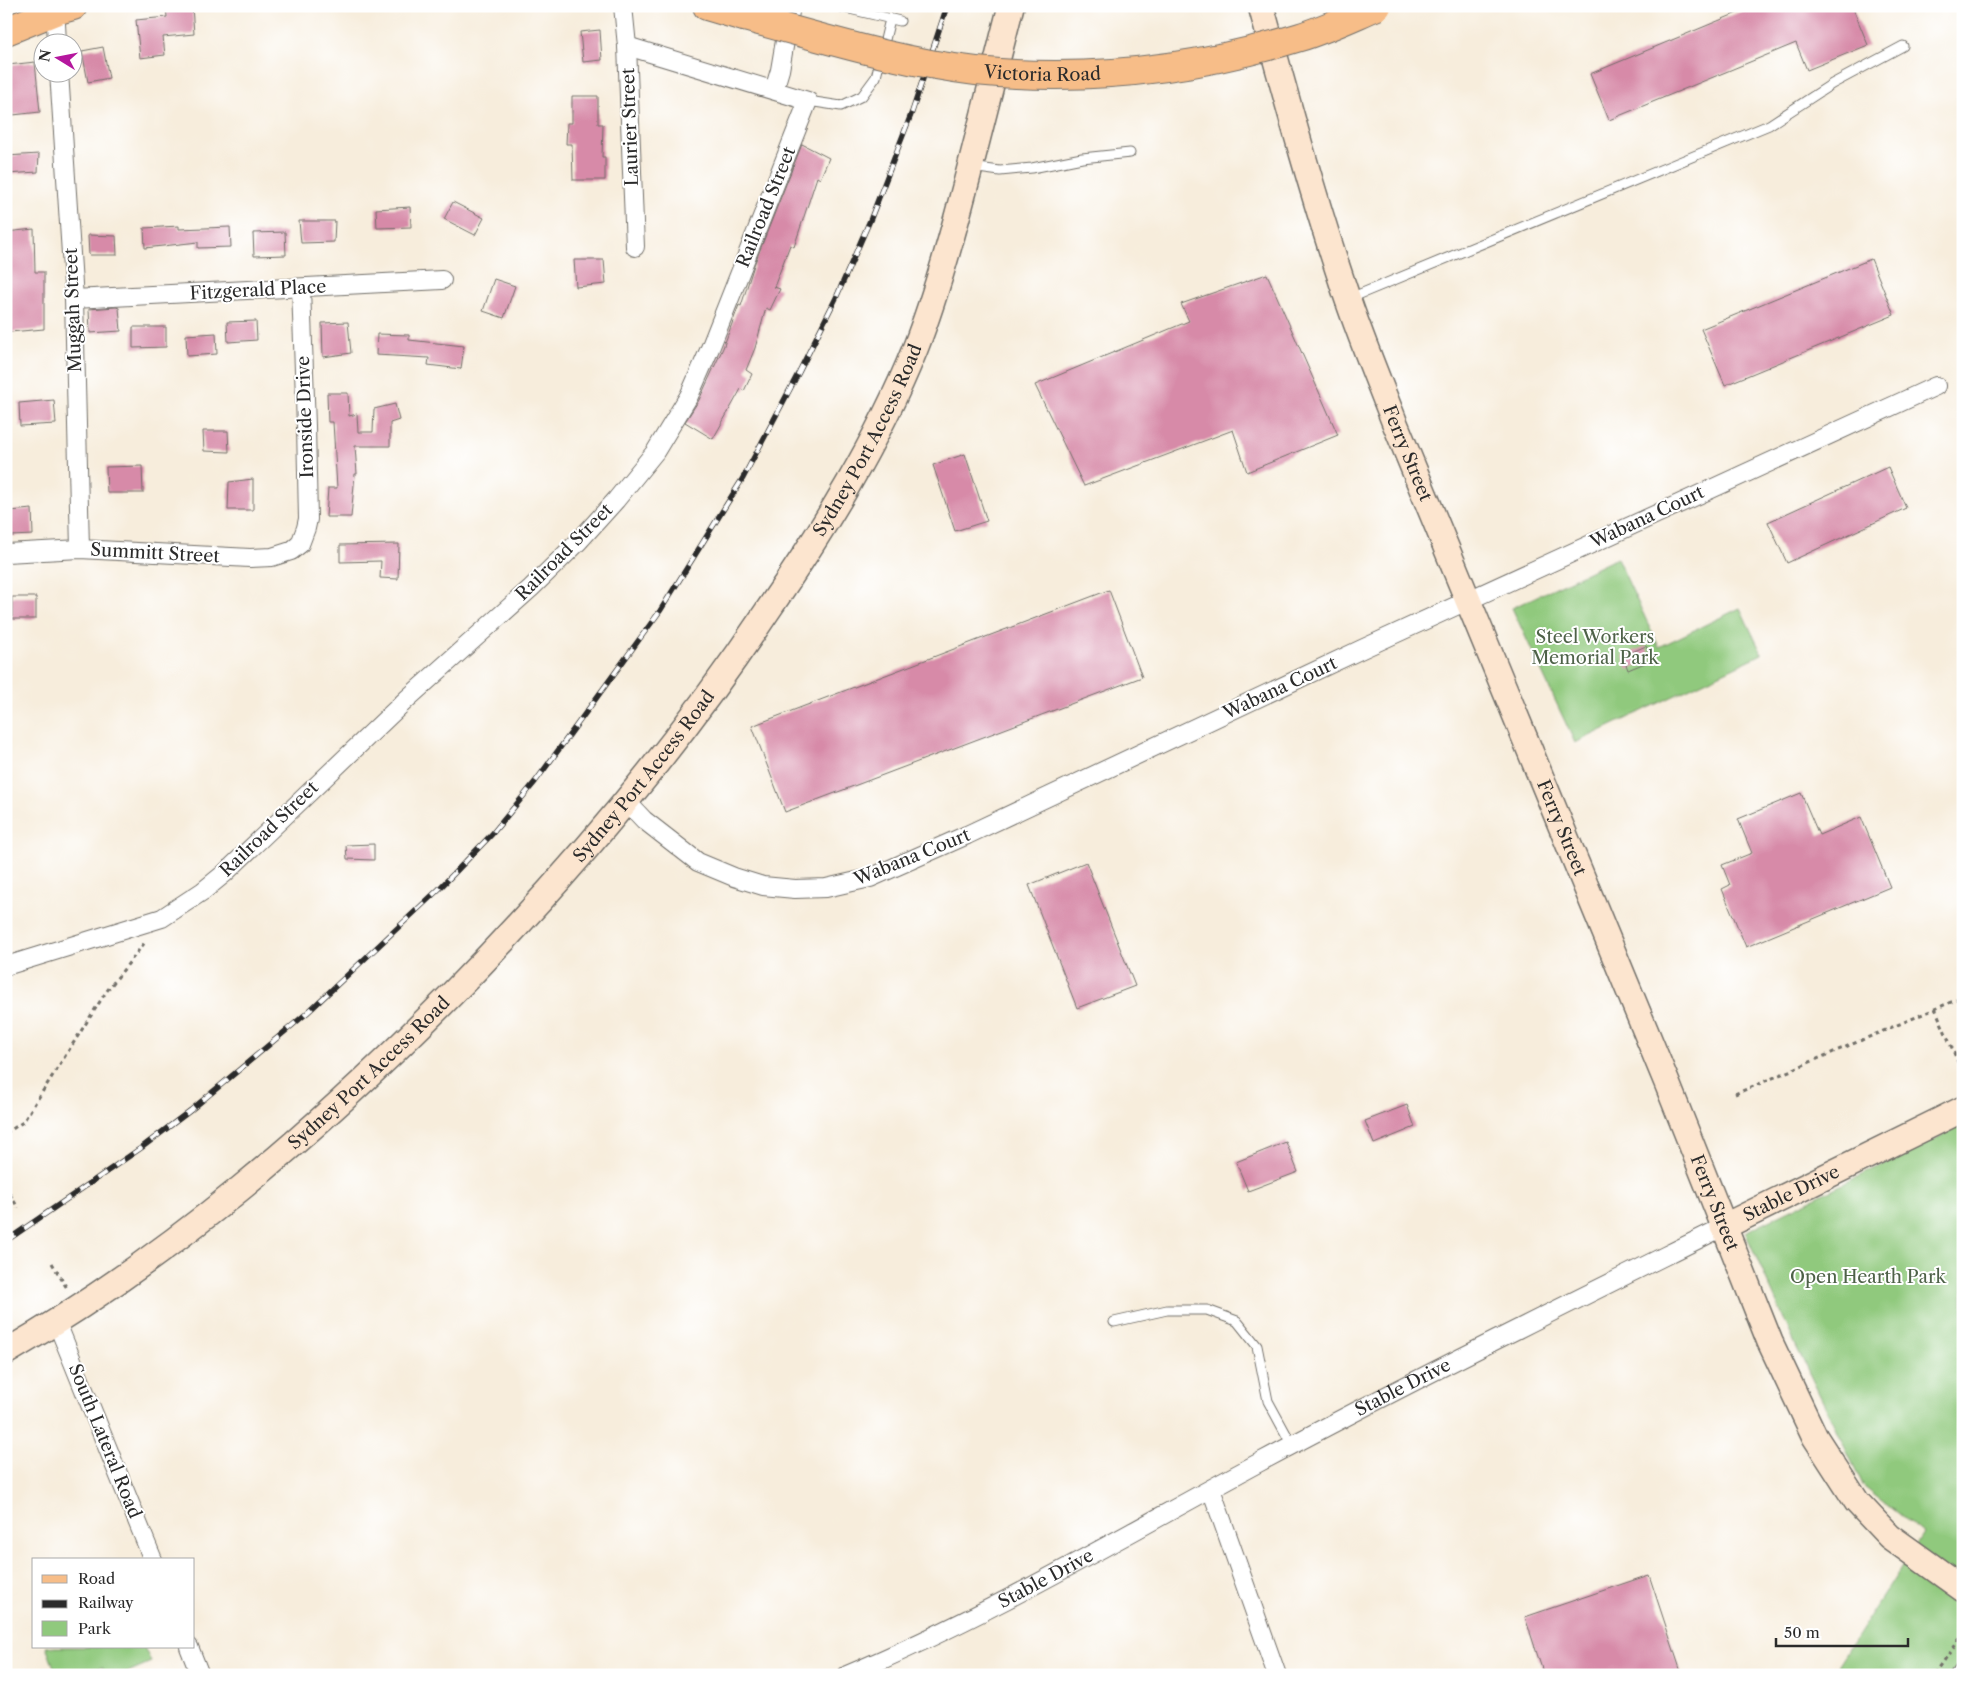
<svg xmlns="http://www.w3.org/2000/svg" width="1969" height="1681" font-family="'Libre Caslon Text',serif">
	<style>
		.green { fill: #90c97d; stroke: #5e7a54 }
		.building { fill: #d78aa8 }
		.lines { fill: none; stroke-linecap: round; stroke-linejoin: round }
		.lane-casing { stroke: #726f69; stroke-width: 11 }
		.street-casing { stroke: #726f69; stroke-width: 20 }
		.secondary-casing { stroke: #726f69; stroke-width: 28 }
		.primary-casing { stroke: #726f69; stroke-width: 30 }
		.path { stroke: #726f69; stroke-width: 3; stroke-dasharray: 4 4; stroke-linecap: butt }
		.lane { stroke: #fff; stroke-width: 9 }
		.street { stroke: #fff; stroke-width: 18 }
		.secondary { stroke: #fce5cf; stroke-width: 25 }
		.primary { stroke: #f7bd88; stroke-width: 28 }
		.rail-casing { stroke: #2b2b2b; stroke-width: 5.5 }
		.rail { stroke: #fff; stroke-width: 4; stroke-dasharray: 11; stroke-linecap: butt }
		.primary-bridge-casing { stroke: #726f69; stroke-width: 30; stroke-linecap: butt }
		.primary-bridge { stroke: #f7bd88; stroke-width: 28 }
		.labels { text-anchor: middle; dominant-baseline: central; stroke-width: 4; stroke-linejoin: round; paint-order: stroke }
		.street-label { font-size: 18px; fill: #2b2b2b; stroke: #fff }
		.park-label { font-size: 18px; fill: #4e6248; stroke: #fff }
	</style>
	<rect width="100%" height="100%" fill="#fff"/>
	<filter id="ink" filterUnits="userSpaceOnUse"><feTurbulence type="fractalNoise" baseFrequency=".02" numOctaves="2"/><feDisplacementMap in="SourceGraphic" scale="10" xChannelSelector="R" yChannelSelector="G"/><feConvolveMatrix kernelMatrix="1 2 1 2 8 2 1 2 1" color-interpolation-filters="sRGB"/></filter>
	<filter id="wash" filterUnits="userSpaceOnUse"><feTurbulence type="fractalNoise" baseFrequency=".0096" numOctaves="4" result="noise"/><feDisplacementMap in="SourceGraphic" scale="20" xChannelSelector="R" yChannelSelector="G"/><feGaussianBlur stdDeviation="1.12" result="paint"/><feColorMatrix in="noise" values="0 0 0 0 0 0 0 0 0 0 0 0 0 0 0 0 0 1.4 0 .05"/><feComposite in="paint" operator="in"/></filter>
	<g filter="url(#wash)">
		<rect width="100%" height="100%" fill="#f7eddc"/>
		<path class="green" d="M1617,558L1659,647L1740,608L1762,654L1575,743L1512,608Z
			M1963,1125V1675H1832L1923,1533L1863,1485L1796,1346L1745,1232Z
			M46,1647H144L151,1662L121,1675H106L102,1667L84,1675H57Z"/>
		<g id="blocks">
			<path class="building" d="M166,6H192L194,34L163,37L165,55L140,58L136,20L167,17Z
				M1754,6H1852L1868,45L1807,70L1796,43L1609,120L1590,74Z
				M600,30L602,60L583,62L580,32Z
				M103,47L109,78L88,82L82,51Z
				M35,62L40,112L13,115L8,65Z
				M572,96H598V124H603L602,157H605V180H573L572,144H566L567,123H572Z
				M802,144L829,158L820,179L817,177L794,247L790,245L774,287L780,289L770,310L766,308L755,348L746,370L752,374L744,391L741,389L713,439L685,422L699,400L723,348L739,305L741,306L754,265Z
				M39,154L38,172L6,174V156Z
				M453,202L484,218L475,235L444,219Z
				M410,207L411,227L377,228L376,209Z
				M299,221H335L334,242L301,243Z
				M179,226V229L230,227L231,247L198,248V242L145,248L144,228Z
				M34,229L35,272H44V329L10,332L6,292V232Z
				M285,232L286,255L254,256L253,233Z
				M88,235L116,236L117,255H89Z
				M1871,259L1894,315L1725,385L1701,329Z
				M574,260H604L606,284L576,287Z
				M1267,274L1338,435L1247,472L1233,430L1084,486L1035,385L1189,321L1181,304Z
				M494,279L515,286L504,318L483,311Z
				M116,307L119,308L121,331L90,333L89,309Z
				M256,321L257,340L228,342L227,322Z
				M348,322L351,353L323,357L322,323Z
				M133,327H166V347L133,348Z
				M216,333L217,354L187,356L186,335Z
				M377,334L409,335V340L464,346L461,369L428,365L429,358L376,355Z
				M327,393H348L349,416L357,414L358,432H373L374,409L395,404L399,420L390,423V446H355L357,474H355L351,517H326L328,488H337L333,422H328Z
				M54,400L56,424L20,426L19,403Z
				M203,431H228L229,452L204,451Z
				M965,454L987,521L955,531L933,465Z
				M142,466L143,493H107L106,467Z
				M1888,467L1906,508L1787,563L1768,522Z
				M253,479V510H228L229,482Z
				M32,509L33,535L11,536L10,511Z
				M399,544L398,579L380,578L381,561L340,562V545Z
				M1109,590L1142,677L785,812L752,726Z
				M12,597H36V619H12Z
				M1646,646L1652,660L1628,670L1623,656Z
				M1801,793L1819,835L1861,817L1890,887L1746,947L1722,889L1730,885L1722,865L1752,853L1738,819Z
				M374,844V860L347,859L346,845Z
				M1086,862L1135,986L1077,1008L1029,885Z
				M1407,1105L1415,1127L1374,1144L1365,1121Z
				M1286,1142L1298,1172L1248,1191L1236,1162Z
				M1649,1575L1682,1675H1544L1525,1617Z"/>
		</g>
	</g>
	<g filter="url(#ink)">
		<use href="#blocks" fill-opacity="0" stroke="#726f69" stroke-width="1"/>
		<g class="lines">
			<defs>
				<path id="lane" d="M837,6L900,21
					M808,101L841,106L862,96L876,77L890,19
					M971,167L1000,171L1032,168L1082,158L1130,153
					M1348,299L1769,125L1832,84L1903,46
					M1114,1322L1167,1310H1207L1237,1321L1257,1346L1268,1401L1292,1445
					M1956,1675L1963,1665"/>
				<g id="street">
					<path d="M55,6L57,42"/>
					<path d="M623,6L627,46L635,247"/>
					<path d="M59,72L74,299L80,549"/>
					<path d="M774,90L780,70L791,6"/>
					<path d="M74,299L442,280"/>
					<path d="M6,553L80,549L250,558L272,557L291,551L300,544L306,528L308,519L306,426L301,288"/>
					<path d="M627,802L644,820L698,862L734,877L763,886L795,889L826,888L870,878L967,835L1362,649L1936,386"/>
					<path d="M6,966L162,918L203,891L225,873L407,699L531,588L579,541L616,500L655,452L689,396L711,346L808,101L627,46"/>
					<path d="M57,1323L153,1560"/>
					<path d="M1211,1489L1277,1675"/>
					<path d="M189,1647L200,1675"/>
					<path id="s1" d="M847,1675C990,1615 1124,1535 1260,1462C1413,1380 1568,1304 1723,1227"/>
				</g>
				<g id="secondary">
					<path id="s2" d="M1261,6C1286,97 1311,189 1341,279C1356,327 1376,374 1394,421L1667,1083L1770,1342L1815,1437L1857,1502L1889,1536L1963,1589"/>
					<path id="s3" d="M1723,1227L1963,1109"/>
					<path id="s4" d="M6,1352C172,1256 318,1130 452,994C568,876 674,751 766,613C823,530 877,443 915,349C932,306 945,261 957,217C976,147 993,76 1011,6"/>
				</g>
				<path id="primary" d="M707,6L744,17
					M6,31L55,11L73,6"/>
			</defs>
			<use href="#lane" class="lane-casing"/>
			<use href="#street" class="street-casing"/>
			<use href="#secondary" class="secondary-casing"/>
			<use href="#primary" class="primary-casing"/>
			<path class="path" d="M1935,1008L1963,1074
				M1735,1094L1963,997
				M6,1133L23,1122L106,992L146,941
				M6,1187L18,1208
				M52,1263L68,1290
				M1935,1675L1963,1634"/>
			<use href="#lane" class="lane"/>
			<use href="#street" class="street"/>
			<use href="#secondary" class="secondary"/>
			<use href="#primary" class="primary"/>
			<defs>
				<path id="rail" d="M6,1241L141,1148L191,1110L307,1013L439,889L492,834L535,782L660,611L743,478L799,372L836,298L871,218L912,112L947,6"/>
			</defs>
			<use href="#rail" class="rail-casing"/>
			<use href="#rail" class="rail"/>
			<defs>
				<g id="primary-bridge">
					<path id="s5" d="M744,17C820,37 897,62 976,71C1085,82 1194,70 1300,37C1326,29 1351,17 1377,6"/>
				</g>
			</defs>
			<use href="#primary-bridge" class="primary-bridge-casing"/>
			<use href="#primary-bridge" class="primary-bridge"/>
		</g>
	</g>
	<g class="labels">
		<g class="street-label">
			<text stroke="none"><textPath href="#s5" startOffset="305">Victoria Road</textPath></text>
			<text transform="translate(630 127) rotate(-92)">Laurier Street</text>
			<text transform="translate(766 207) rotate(-68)">Railroad Street</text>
			<text transform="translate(258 290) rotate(-3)">Fitzgerald Place</text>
			<text transform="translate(73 310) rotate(-92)">Muggah Street</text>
			<text transform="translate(305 417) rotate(-92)">Ironside Drive</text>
			<text stroke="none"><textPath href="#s4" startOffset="1269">Sydney Port Access Road</textPath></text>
			<text stroke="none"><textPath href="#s2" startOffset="471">Ferry Street</textPath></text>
			<text transform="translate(1647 517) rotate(-25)">Wabana Court</text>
			<text transform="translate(564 552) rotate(-45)">Railroad Street</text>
			<text transform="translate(155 553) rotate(3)">Summitt Street</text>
			<text transform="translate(1280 688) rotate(-25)">Wabana Court</text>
			<text stroke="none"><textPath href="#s4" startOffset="864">Sydney Port Access Road</textPath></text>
			<text stroke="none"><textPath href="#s2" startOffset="876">Ferry Street</textPath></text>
			<text transform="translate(269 829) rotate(-44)">Railroad Street</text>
			<text transform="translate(912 857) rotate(-22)">Wabana Court</text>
			<text stroke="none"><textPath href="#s4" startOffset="459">Sydney Port Access Road</textPath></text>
			<text stroke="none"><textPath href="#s3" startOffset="76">Stable Drive</textPath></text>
			<text stroke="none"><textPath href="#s2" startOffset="1281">Ferry Street</textPath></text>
			<text stroke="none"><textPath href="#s1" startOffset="626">Stable Drive</textPath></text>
			<text transform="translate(105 1441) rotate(68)">South Lateral Road</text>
			<text stroke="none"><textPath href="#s1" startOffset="221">Stable Drive</textPath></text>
		</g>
		<g class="park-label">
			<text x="1595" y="637">Steel Workers<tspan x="1595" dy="21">Memorial Park</tspan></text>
			<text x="1868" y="1277">Open Hearth Park</text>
		</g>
	</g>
	<rect width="1969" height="1681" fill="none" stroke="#fff" stroke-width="25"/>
	<rect x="32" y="1558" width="162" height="90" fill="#ffffff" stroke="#aaaaaa"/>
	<rect x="42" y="1575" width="25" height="8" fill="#f7bd88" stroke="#aaaaaa"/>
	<text x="78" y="1584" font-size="15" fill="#2b2b2b">Road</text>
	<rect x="42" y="1600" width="25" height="8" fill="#2b2b2b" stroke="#aaaaaa"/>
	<text x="78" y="1608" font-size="15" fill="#2b2b2b">Railway</text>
	<rect x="42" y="1621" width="25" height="15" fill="#90c97d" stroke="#aaaaaa"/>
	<text x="78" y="1634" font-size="15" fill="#2b2b2b">Park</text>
	<g transform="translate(58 58) rotate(280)"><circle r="24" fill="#ffffff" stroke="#aaaaaa"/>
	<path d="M0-4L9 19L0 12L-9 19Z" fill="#b5179e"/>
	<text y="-8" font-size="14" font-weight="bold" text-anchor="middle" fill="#2b2b2b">N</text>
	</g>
	<path d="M1776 1638v8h132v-8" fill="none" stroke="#2b2b2b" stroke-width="2.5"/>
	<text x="1784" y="1638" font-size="15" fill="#2b2b2b" stroke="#ffffff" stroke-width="4" paint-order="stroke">50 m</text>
</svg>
